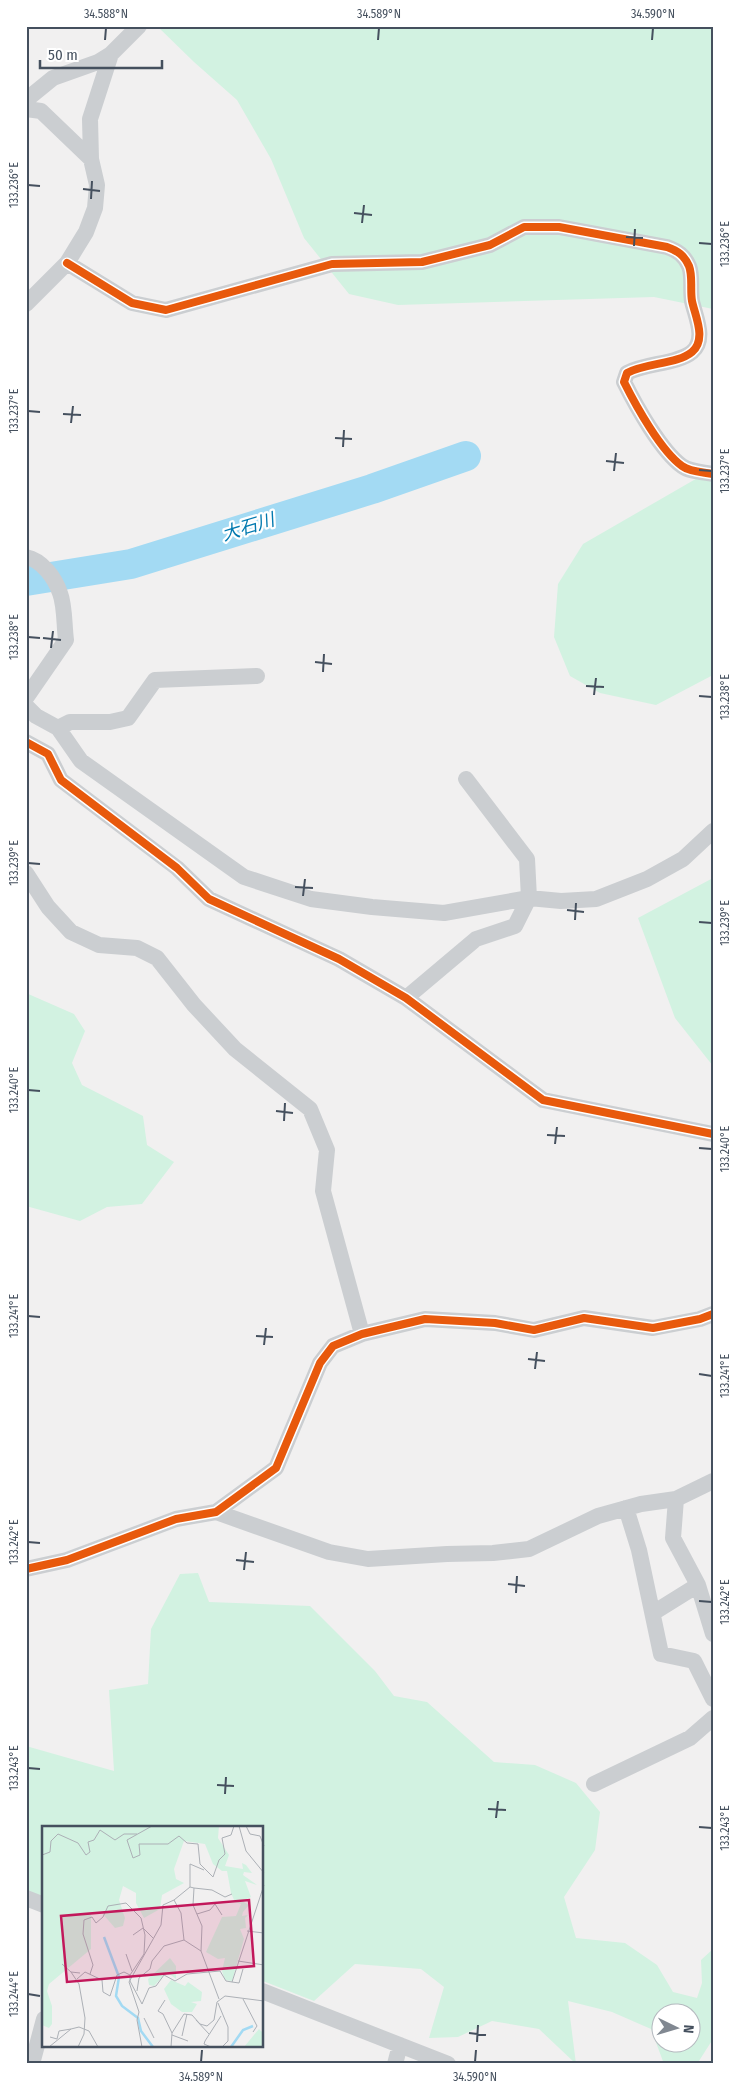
<svg xmlns="http://www.w3.org/2000/svg" width="739" height="2090" font-family="'Fira Sans Condensed','Noto Sans JP',sans-serif">
	<style>
		.green { fill: #d2f2e1; fill-rule: evenodd }
		.lines { fill: none; stroke-linecap: round; stroke-linejoin: round }
		.river { stroke: #a3daf3; stroke-width: 30 }
		.minor { stroke: #cbced1; stroke-width: 16 }
		.cycleway-casing { stroke: #fff; stroke-width: 11 }
		.cycleway { stroke: #e8590c; stroke-width: 8 }
		.ticks { fill: none; stroke: #45505e; stroke-width: 2 }
		.labels { text-anchor: middle; dominant-baseline: central; stroke-width: 4.5; stroke-linejoin: round; paint-order: stroke }
		.water-label { font-size: 18px; font-style: italic; fill: #0179af; stroke: #fff }
		.inset-river { fill: none; stroke: #a3daf3; stroke-width: 2.5 }
		.inset-road { fill: none; stroke: #acb0b6; stroke-width: 1 }
		.view { fill: #c2185b; fill-opacity: 0.15; stroke: #c2185b; stroke-width: 2.5 }
		.inset-edge { fill: none; stroke: #45505e; stroke-width: 2.5 }
		.neatline { fill: none; stroke: #45505e; stroke-width: 2 }
		.ticks-label { font-size: 12px; text-anchor: middle; fill: #45505e }
	</style>
	<rect width="100%" height="100%" fill="#f1f0f0"/>
	<path class="green" d="M157,26H713V309L654,297L398,305L349,294L304,238L271,159L237,100L194,62Z
		M713,469V675L656,705L600,693L570,676L554,637L558,584L583,544Z
		M713,878V1066L675,1018L638,918Z
		M26,993L74,1014L85,1031L72,1063L82,1085L143,1116L147,1145L174,1162L142,1204L107,1207L80,1221L26,1206Z
		M198,1573L209,1602L310,1606L375,1671L394,1696L427,1702L494,1762L535,1765L576,1783L600,1812L595,1850L564,1897L576,1938L625,1943L657,1965L673,1992L697,1998L702,1983L701,1960L713,1949V2039L697,2064H664L651,2029L612,2012L568,2001L576,2064L539,2029L492,2021L458,2037L429,2038L444,1987L421,1969L355,1964L314,2001L263,1981L262,1828H44V1898L26,1891V1746L114,1771L109,1690L148,1684L151,1629L180,1574ZM662,2012H692V2042H662Z"/>
	<g class="lines">
		<path class="river" d="M26,581L131,564L372,489L466,456"/>
		<path class="minor" d="M26,100L53,78L98,62L111,54
			M26,109L41,111L91,159L97,185L95,208L86,232L67,263L26,304
			M91,159L90,119L111,54L139,26
			M67,263L132,303L166,310L332,264L422,262L490,245L524,227H559L667,247C678,251 684,255 689,266C693,276 690,290 692,301C695,316 707,339 692,352C678,364 645,363 627,373L624,382C636,406 661,451 682,466C690,472 703,472 713,474
			M26,557C42,560 55,578 60,593C65,606 64,625 66,640L26,698
			M26,706L36,716L58,728L81,761L244,877L311,899L372,907L444,913L529,898L561,901L596,899L647,879L683,859L713,831
			M58,728L70,722H110L128,718L155,680L257,676
			M26,742L48,754L61,780L177,868L209,899L339,959L406,998L543,1100L713,1134
			M26,873L48,907L71,932L99,945L137,948L157,958L194,1005L235,1049L310,1109L327,1150L323,1191L362,1334
			M406,998L476,939L515,926L529,898L527,859L466,779
			M676,1499L673,1538L698,1585L713,1634
			M626,1508L639,1550L661,1654L694,1661L713,1699
			M216,1512L329,1552L368,1559L447,1554L493,1553L529,1549L598,1516L641,1504L676,1499L713,1481
			M26,1569L67,1560L176,1519L216,1512L276,1468L320,1363L333,1346L362,1334L425,1319L495,1323L534,1330L584,1318L653,1328L700,1319L713,1314
			M653,1613L698,1585
			M594,1784L690,1738L713,1718
			M26,1898L44,1905
			M262,1991L448,2064
			M32,2064L44,2019
			M395,2064L400,2045"/>
		<defs>
			<path id="cycleway" d="M67,263L132,303L166,310L332,264L422,262L490,245L524,227H559L667,247C678,251 684,255 689,266C693,276 690,290 692,301C695,316 707,339 692,352C678,364 645,363 627,373L624,382C636,406 661,451 682,466C690,472 703,472 713,474
				M26,742L48,754L61,780L177,868L209,899L339,959L406,998L543,1100L713,1134
				M26,1569L67,1560L176,1519L216,1512L276,1468L320,1363L333,1346L362,1334L425,1319L495,1323L534,1330L584,1318L653,1328L700,1319L713,1314"/>
		</defs>
		<use href="#cycleway" class="cycleway-casing"/>
		<use href="#cycleway" class="cycleway"/>
	</g>
	<path class="ticks" d="M105,40L106,28M378,40L379,28M652,40L653,28M28,185L40,186M83,189L100,191M91,199L92,181M354,213L372,215M362,223L364,205M626,237L643,238M699,243L712,244M634,246L635,229M28,411L40,412M63,414L81,415M71,423L73,406M335,438L352,439M343,447L344,430M606,461L624,463M699,470L712,471M614,471L616,453M28,637L40,638M43,638L61,640M51,648L53,631M315,662L332,664M323,672L324,654M586,686L604,687M594,695L596,678M699,696L712,697M28,863L40,864M295,887L313,888M303,896L305,879M567,910L584,912M575,920L576,903M699,922L712,923M28,1090L40,1091M276,1111L293,1113M284,1121L285,1103M547,1135L565,1136M555,1144L557,1127M699,1148L712,1149M28,1316L40,1317M256,1336L273,1337M264,1345L266,1328M528,1359L545,1361M535,1369L537,1352M699,1374L712,1376M28,1542L40,1543M236,1560L254,1562M244,1570L246,1552M508,1584L525,1586M516,1593L517,1576M699,1601L712,1602M28,1768L40,1769M217,1785L234,1786M225,1794L226,1777M488,1809L506,1810M496,1818L498,1801M699,1827L712,1828M28,1994L40,1996M469,2033L486,2035M477,2042L478,2025M201,2062L202,2050M475,2062L476,2050"/>
	<g class="labels">
		<g class="water-label">
			<text transform="translate(248 527) rotate(-17)">大石川</text>
		</g>
	</g>
	<g transform="translate(42 1826)">
		<rect width="221" height="221" fill="#f1f0f0"/>
		<path d="M0,0H177L176,12L187,29L183,40L201,43L200,37L204,39L210,47L202,46L201,49L215,59L203,55L209,71L200,75L207,79L201,86L200,90L206,89L203,92L204,102L198,103L202,113L190,155L183,154L180,145L183,132L176,133L164,126L180,91L194,90L199,78L193,76L189,67L185,45H180L171,38L163,18L142,15L132,43L134,53L142,57L120,69L118,83L102,92L94,77V67L81,60L77,74L83,92L81,100L73,102L60,87L49,86V123L7,158L5,165L10,180V198L7,202L0,199ZM128,132L134,140V153L125,146L112,160L107,159L106,153ZM129,154L143,160L146,156L160,166L159,175L149,176L155,178L150,186H140L129,178L122,163ZM217,203L221,207V221H202Z" fill="#d2f2e1"/>
		<path class="inset-river" d="M62,111L77,151L74,170L80,180L96,192L99,205L111,221M189,221L201,204L211,200"/>
		<path class="inset-road" d="M110,0L85,14L91,32L98,29L97,18H126L137,10L145,17L156,18L158,38L171,51L177,34L183,28L180,12L189,9L192,0M197,0L204,25L222,47M204,0L208,8L218,10L222,20M0,29L8,26L9,15L16,8L36,17L44,29L48,26L46,16L52,14L58,4L73,14L82,8H95M162,44L148,38V61L132,74L139,87L142,114L159,125L177,173M148,61L152,62L151,79L160,100L159,125M152,62L170,64L183,71L190,68M155,88L168,84L173,78L180,89M205,105L222,107M91,109L101,102L111,112M84,128L90,145M196,135L222,139M20,138L29,146L38,147M29,146L37,158L43,192L42,208L36,221M48,148L51,139L41,108L42,94L50,91L54,97L61,91L66,80L84,77L99,92L103,109L102,128L88,149M35,153L43,146L60,154L61,166L68,170L75,149L82,146L88,149V155L100,178L107,162L114,160L122,149L133,155L145,148L178,145L184,155L190,156L222,59M190,156L197,157L201,143M95,165L97,152L108,143L110,135L122,120L142,114M201,173L215,200L211,206M123,174L116,185L121,188L130,207M176,177L186,201V215L180,221M102,192L112,212M154,194L167,208M130,209L146,215M140,210L145,188M8,211L15,213L17,205L29,203M7,221L29,203L37,201L47,205L56,221M100,221L95,194L97,186L87,156L119,99L121,79L132,74M129,221L130,207L142,188L150,189L158,198L165,200L172,194L175,176L183,170L222,175M169,221L162,218L163,215L179,190"/>
		<path class="view" d="M207,74L212,140L25,156L19,90Z"/>
		<rect width="221" height="221" class="inset-edge"/>
	</g>
	<rect width="739" height="2090" fill="none" stroke="#ffffff" stroke-width="55"/>
	<g transform="translate(676 2028) rotate(95)"><circle r="24" fill="#ffffff" stroke="#b5b9bf"/>
	<path d="M0-4L9 19L0 12L-9 19Z" fill="#818891"/>
	<text y="-8" font-size="14" font-weight="bold" text-anchor="middle" fill="#45505e">N</text>
	</g>
	<path d="M40 60v8h122v-8" fill="none" stroke="#45505e" stroke-width="2.5"/>
	<text x="48" y="60" font-size="15" fill="#45505e" stroke="#ffffff" stroke-width="4" paint-order="stroke">50 m</text>
	<rect x="28" y="28" width="684" height="2034" class="neatline"/>
	<g class="ticks-label">
		<text x="106" y="18">34.588°N</text>
		<text x="379" y="18">34.589°N</text>
		<text x="653" y="18">34.590°N</text>
		<text transform="translate(14 185) rotate(-90)" y="4">133.236°E</text>
		<text transform="translate(725 244) rotate(-90)" y="4">133.236°E</text>
		<text transform="translate(14 411) rotate(-90)" y="4">133.237°E</text>
		<text transform="translate(725 471) rotate(-90)" y="4">133.237°E</text>
		<text transform="translate(14 637) rotate(-90)" y="4">133.238°E</text>
		<text transform="translate(725 697) rotate(-90)" y="4">133.238°E</text>
		<text transform="translate(14 863) rotate(-90)" y="4">133.239°E</text>
		<text transform="translate(725 923) rotate(-90)" y="4">133.239°E</text>
		<text transform="translate(14 1090) rotate(-90)" y="4">133.240°E</text>
		<text transform="translate(725 1149) rotate(-90)" y="4">133.240°E</text>
		<text transform="translate(14 1316) rotate(-90)" y="4">133.241°E</text>
		<text transform="translate(725 1376) rotate(-90)" y="4">133.241°E</text>
		<text transform="translate(14 1542) rotate(-90)" y="4">133.242°E</text>
		<text transform="translate(725 1602) rotate(-90)" y="4">133.242°E</text>
		<text transform="translate(14 1768) rotate(-90)" y="4">133.243°E</text>
		<text transform="translate(725 1828) rotate(-90)" y="4">133.243°E</text>
		<text transform="translate(14 1994) rotate(-90)" y="4">133.244°E</text>
		<text x="201" y="2081">34.589°N</text>
		<text x="475" y="2081">34.590°N</text>
	</g>
</svg>
